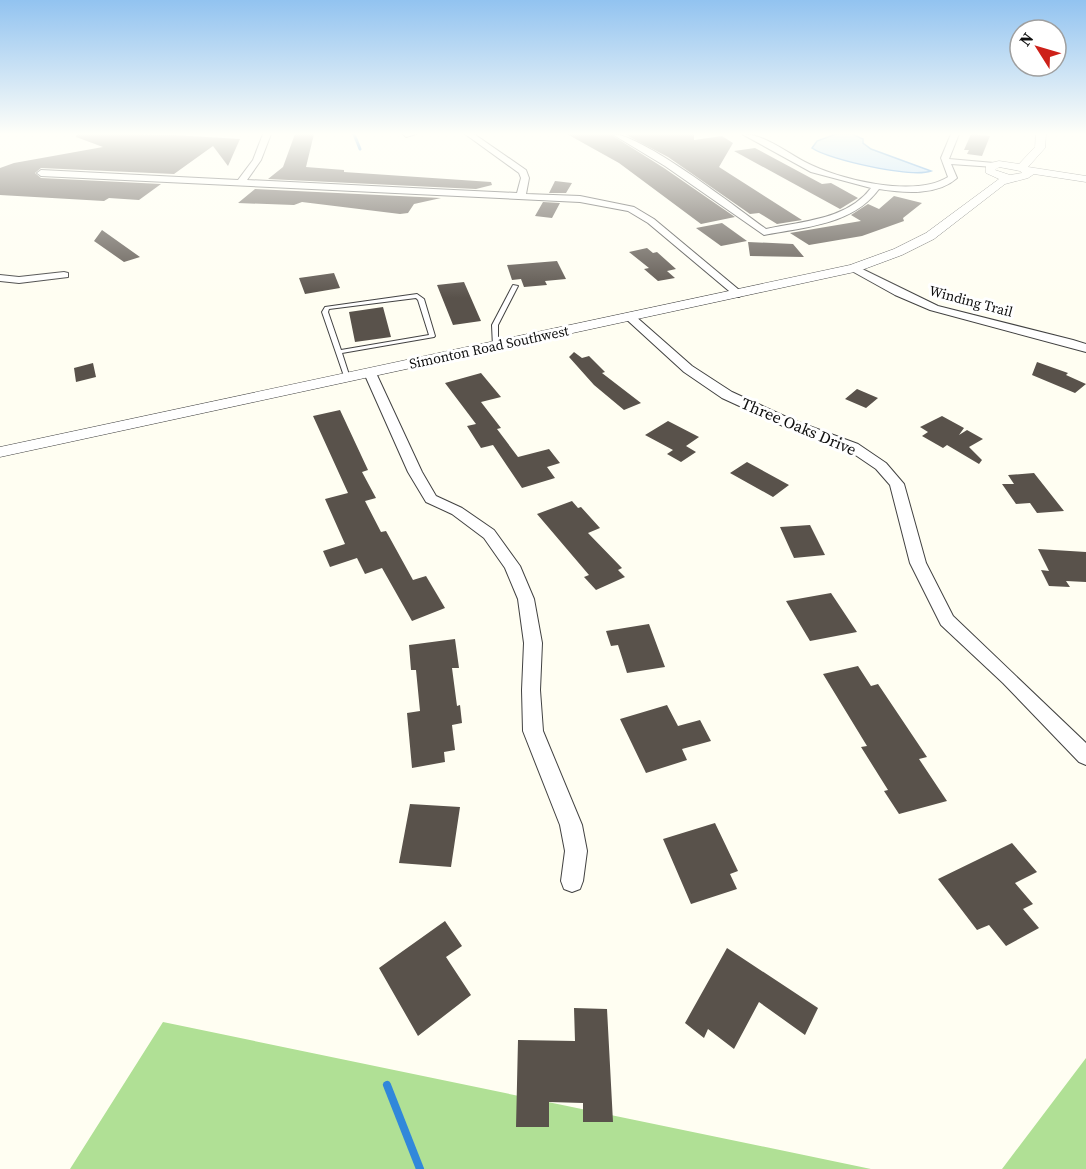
<svg xmlns="http://www.w3.org/2000/svg" width="1086" height="1169" font-family="'Source Serif 4',serif">
	<style>
		.forest { fill: #b0e095 }
		.water { fill: #b1dafc; stroke: #3188da; stroke-width: 1.5 }
		.lines { fill: none; stroke-linecap: round; stroke-linejoin: round }
		.stream-far1 { stroke: #3188da; stroke-width: 3 }
		.stream { stroke: #3188da; stroke-width: 8 }
		.building { fill: #59524b }
		.service-casing { stroke: #424242; stroke-width: 2 }
		.minor-casing { stroke: #424242; stroke-width: 2 }
		.tertiary-casing { stroke: #424242; stroke-width: 1 }
		.service { fill: #fff; fill-rule: evenodd }
		.minor { fill: #fff; fill-rule: evenodd }
		.tertiary { fill: #fff; fill-rule: evenodd }
		.labels { text-anchor: middle; dominant-baseline: central; stroke-width: 6; stroke-linejoin: round; paint-order: stroke }
		.far-street-label { font-size: 14px; fill: #0f0f0f; stroke: #fff }
		.street-label { font-size: 16px; fill: #0f0f0f; stroke: #fff }
	</style>
	<rect width="100%" height="100%" fill="#fffef2"/>
	<path class="forest" d="M163,1022L871,1169H70Z
		M1086,1058V1169H1002Z"/>
	<path class="water" d="M836,134H852L863,139V143L871,149L931,171C912,178 829,160 812,148L817,141Z"/>
	<g class="lines">
		<path class="stream-far1" d="M354,134L360,149"/>
		<path class="stream" d="M387,1085L420,1169"/>
	</g>
	<path class="building" d="M77,134L175,135L240,139L228,166L213,146L174,174L41,168L35,173L41,178L161,184L139,200L109,198L104,201L0,195V168L14,163L103,147L76,137Z
		M295,134H314L306,167L344,170V172L491,182L492,185L476,189L268,179L283,167Z
		M567,134H610L664,168L735,217L701,224L619,163Z
		M624,134H694V140L722,136L733,143L719,167L802,220L777,224L759,213L750,214L668,157Z
		M971,134L990,136L982,156L967,154L969,150H964Z
		M755,148L822,184L831,183L858,198L840,209L734,151Z
		M555,181L572,183L566,193H549Z
		M255,189L441,198L414,204L408,213L400,214L302,202L294,205L238,203Z
		M894,196L922,203L903,218L904,221L862,236L809,245L790,233L861,221L851,215L868,204L879,209Z
		M543,202L560,203L552,218L535,216Z
		M722,223L747,241L721,246L696,228Z
		M102,230L140,257L124,262L94,241Z
		M748,242L793,244L804,257L750,256Z
		M647,248L653,253L657,252L676,269L667,271L675,278L658,281L644,269L649,268L629,252Z
		M557,261L566,279L545,281L547,285L524,287L521,279L512,280L507,265Z
		M334,273L340,288L305,294L299,278Z
		M464,282L481,321L453,325L437,285Z
		M383,307L391,337L355,342L349,312Z
		M574,352L582,358L589,356L605,372L602,373L641,403L624,410L594,385L569,357Z
		M1037,362L1068,373L1066,375L1086,384L1075,393L1032,375Z
		M93,363L96,377L76,382L74,368Z
		M481,373L501,397L481,402L501,428L497,429L518,457L549,449L560,463L547,467L555,478L522,488L493,445L481,448L467,426L476,424L445,383Z
		M857,389L878,398L866,408L845,399Z
		M340,410L368,470L362,472L376,498L365,501L381,532L386,531L413,580L426,576L445,608L412,621L382,568L365,574L357,558L330,567L323,551L345,544L325,499L348,493L313,416Z
		M942,416L964,428L959,435L967,430L983,439L969,447L982,460L979,464L947,445L943,448L922,436L928,432L920,427Z
		M668,421L699,437L686,446L696,452L681,462L667,454L673,450L645,435Z
		M747,462L789,485L773,497L730,473Z
		M1034,473L1064,511L1037,513L1030,503L1016,504L1002,484H1014L1008,475Z
		M572,501L578,508L581,507L600,528L588,533L622,568L618,570L625,577L596,590L584,577L589,575L537,514Z
		M810,525L825,555L794,558L780,527Z
		M1038,549L1086,552V582L1066,581L1070,587L1049,586L1041,570L1049,571Z
		M831,593L857,632L810,641L786,601Z
		M649,624L665,667L627,673L618,645L611,646L606,631Z
		M455,639L459,668H452L457,706L460,705L462,723L452,725L455,750L444,752L445,762L412,768L407,713L420,711L416,670H411L409,645Z
		M858,666L871,686L878,684L927,757L919,759L947,801L899,814L884,791L888,790L861,747L867,746L823,674Z
		M667,705L678,726L700,720L711,741L682,749L687,760L646,773L620,719Z
		M410,804L460,807L451,867L399,863Z
		M715,823L738,871L730,874L737,889L691,904L663,839Z
		M1012,843L1037,872L1015,883L1033,904L1023,909L1039,928L1006,946L989,925L977,930L938,879Z
		M445,921L462,946L446,957L471,995L418,1036L379,968Z
		M727,948L818,1008L805,1035L759,1002L734,1049L708,1029L704,1038L685,1023Z
		M574,1008L607,1009L613,1122H583V1103L549,1102V1127H516L518,1040L575,1041Z"/>
	<g class="lines">
		<defs>
			<path id="service" d="M513,285L518,286L498,325V346L493,347L492,325Z
				M417,294L424,299L435,336L434,337L342,353L350,378L349,379H345L322,312L325,307ZM416,298L418,300L429,335L341,350L328,312L329,309Z"/>
			<path id="minor" d="M263,134H271L261,160L247,180L517,193L521,178L519,173L465,134H474L526,170L529,178L526,194L580,196L634,207L654,219L744,294L739,297L735,296L648,223L628,211L580,202L41,176L37,173L41,170L238,180L253,160Z
				M403,134H416L406,137Z
				M612,134C642,134 737,208 766,229C802,221 847,220 871,188L811,172L742,134C764,134 786,152 805,162C839,180 915,198 948,177L941,158L951,134H959L949,159L994,163L998,165L994,167L951,164L957,178C937,196 904,193 879,189C853,225 805,227 764,235L665,166Z
				M854,265L938,306L1073,340L1086,344V352L930,310L895,295L850,270V266Z
				M64,272L68,273V277L19,283L0,281V275L19,277Z
				M630,314L634,315L692,366L732,392L793,420L858,444L886,463L904,484L926,563L953,616L1086,743V765L1079,762L1003,683L941,625L910,563L890,485L876,469L848,450L783,426L722,398L684,372L626,319V315Z
				M370,369L376,373L422,472L436,496L462,508L494,530L520,566L534,599L542,643L540,690L543,731L582,825L587,851L583,881L580,889L572,892L564,889L561,881L565,851L560,825L523,731L522,690L524,643L518,599L505,568L484,538L452,514L426,502L408,472L364,373Z"/>
			<path id="tertiary" d="M1036,134H1046L1045,148L1028,167L1086,176V182L1034,174L1028,178L1005,184L934,239L902,255L859,271L0,457V447L850,265L894,249L926,233L999,179L986,173V164L999,161L1019,164L1035,147ZM999,167L1020,171L1022,173L1010,175L995,170Z"/>
		</defs>
		<use href="#service" class="service-casing"/>
		<use href="#minor" class="minor-casing"/>
		<use href="#tertiary" class="tertiary-casing"/>
		<use href="#service" class="service"/>
		<use href="#minor" class="minor"/>
		<use href="#tertiary" class="tertiary"/>
	</g>
	<linearGradient id="sky" x2="0" y2="1"><stop stop-color="#92c3f0"/><stop offset="0.45" stop-color="#fffff9"/><stop offset="1" stop-color="#fffff9" stop-opacity="0"/></linearGradient>
	<rect width="1086" height="298" fill="url(#sky)"/>
	<g class="labels">
		<g class="far-street-label">
			<text transform="translate(971 301) rotate(15)">Winding Trail</text>
			<text transform="translate(489 347) rotate(-12)">Simonton Road Southwest</text>
		</g>
		<g class="street-label">
			<text transform="translate(799 426) rotate(23)">Three Oaks Drive</text>
		</g>
	</g>
	<g transform="translate(1038 48) rotate(307)"><circle r="28" fill="#ffffff" stroke="#9f9f9f" stroke-width="1.5"/>
	<path d="M0-4.5L10 22L0 15L-10 22Z" fill="#cd2019"/>
	<text y="-9" font-size="16" font-weight="bold" text-anchor="middle" fill="#0f0f0f">N</text>
	</g>
</svg>
